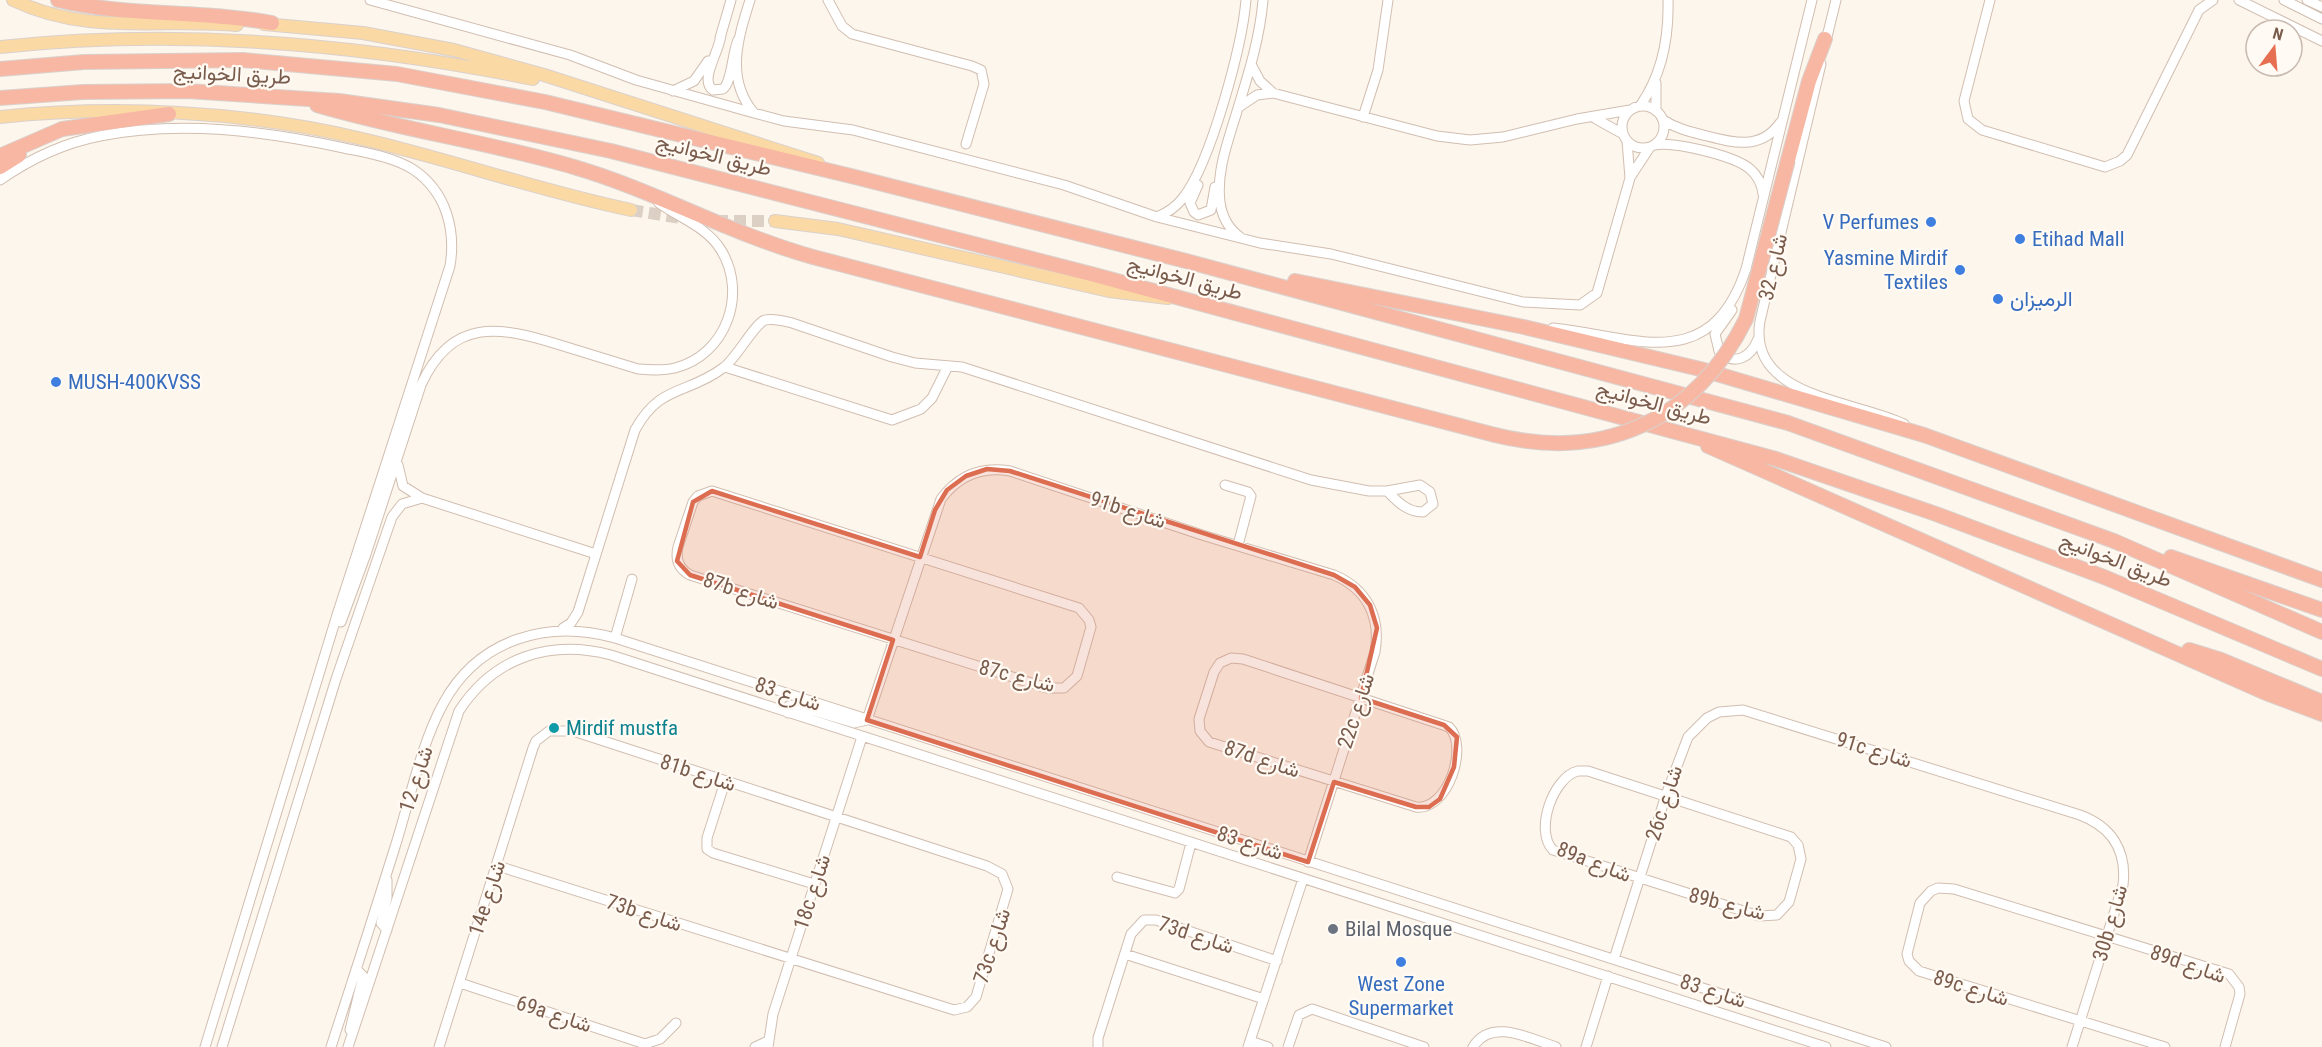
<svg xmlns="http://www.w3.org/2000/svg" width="2322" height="1047" font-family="'Roboto Condensed',Vazirmatn,sans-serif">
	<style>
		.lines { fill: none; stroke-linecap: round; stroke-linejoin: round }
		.major-tunnel { stroke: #dcd0c4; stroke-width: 12; stroke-dasharray: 12 6; stroke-linecap: butt }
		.minor-casing { stroke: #d1beb0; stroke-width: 11 }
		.major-casing { stroke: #dad1cd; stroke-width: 14 }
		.highway-casing { stroke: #dad1cd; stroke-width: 16 }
		.minor { stroke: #fff; stroke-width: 9 }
		.major { stroke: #fbd9a5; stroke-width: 12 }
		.highway { stroke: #f7b7a3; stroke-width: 14 }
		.highway-bridge-casing { stroke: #dad1cd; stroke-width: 16; stroke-linecap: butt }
		.highway-bridge { stroke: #f7b7a3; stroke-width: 14 }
		.marked { fill: #dc6d51; fill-opacity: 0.2; stroke: #dc6d51; stroke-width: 4.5; stroke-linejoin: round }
		.shop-dot { fill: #3f7fe0; stroke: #fffaf3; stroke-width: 2 }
		.culture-dot { fill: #0f9aa8; stroke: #fffaf3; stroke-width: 2 }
		.worship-dot { fill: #6b7280; stroke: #fffaf3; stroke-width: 2 }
		.labels { text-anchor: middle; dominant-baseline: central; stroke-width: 4.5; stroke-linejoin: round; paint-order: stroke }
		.street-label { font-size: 21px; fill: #7a5c4d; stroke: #fffaf3 }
		.shop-label { font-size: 21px; fill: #366cbe; stroke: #fffaf3; text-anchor: start }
		.culture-label { font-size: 21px; fill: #0d838f; stroke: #fffaf3; text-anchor: start }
		.worship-label { font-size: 21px; fill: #5b616d; stroke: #fffaf3; text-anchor: start }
	</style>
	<rect width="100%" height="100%" fill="#fdf6ec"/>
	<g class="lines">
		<path class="major-tunnel" d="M631,210L687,219
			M716,221H775"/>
		<defs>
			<path id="minor" d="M370,0L570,55L636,80L754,113L784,121L853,130L1064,185L1157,217L1260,243L1331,254L1523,302L1580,305L1597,293L1630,178L1627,141
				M750,0C738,38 725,79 754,113
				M828,0L842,26L852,34L972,66L981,70L984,84L966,144
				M1990,0L1964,101L1968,119L1982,130L2105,167L2120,161L2127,155L2199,10L2213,0
				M2239,0L2322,41
				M2284,0L2322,19
				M2307,0L2322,7
				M721,35C719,53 699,80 713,90L723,89C732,82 732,53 738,40
				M720,38L731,0
				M1825,45L1836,0
				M1251,64L1260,81L1273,93
				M1821,64L1760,321C1747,397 1854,400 1904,424
				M673,91L694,81L708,61
				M1640,106C1662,75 1669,38 1668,0
				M1622 127a21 21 0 1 1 42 0a21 21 0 1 1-42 0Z
				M1239,107L1257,95L1273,93L1437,136L1470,140L1503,137L1577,119L1630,110
				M1656,111V83
				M1363,117L1378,70L1388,0
				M1596,119L1623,134
				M1663,120C1677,129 1691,132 1707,136C1734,143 1761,150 1780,123
				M1654,145C1674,141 1735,156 1750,169C1758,176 1762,184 1763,194
				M1631,176L1650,147
				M0,180C30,159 64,143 100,136C180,120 265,131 344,148C367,153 394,157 414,170C446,192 456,229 450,266L337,615L205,1047
				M1198,185L1190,203L1194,212L1198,215L1211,210L1215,187
				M1157,217C1167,213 1176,207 1183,198C1211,162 1242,46 1246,0
				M1240,237C1229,229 1222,217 1220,202C1216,170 1229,139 1238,108C1249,72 1260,37 1263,0
				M1732,310L1715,334L1719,351C1735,367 1751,357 1758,339
				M1553,328C1633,336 1710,377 1746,269L1812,0
				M725,367L892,420L921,409L932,398L948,366
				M398,465L403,486L422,498L596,554
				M1225,485L1248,492L1251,496L1238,545
				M712,491L1079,608L1089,620L1091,627L1077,676L1064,688H1047L690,575C679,569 675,560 678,547L693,502L698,496Z
				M341,622L366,554L421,385C452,317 499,326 560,345C586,353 612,361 638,369C651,370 663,371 675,368C726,355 748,294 721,250C707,227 680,218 659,203
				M563,628L571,623L578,612L635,430C660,384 687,395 723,368C737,358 754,324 765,320C774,318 784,321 792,323L892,357L915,363L962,367L1311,480L1369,491H1387L1420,485L1430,492L1433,504L1423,512C1407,512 1398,502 1387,491
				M615,638L632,579
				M1231,658L1243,659L1449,727C1469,746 1448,811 1416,807L1209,742L1200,731L1199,719L1214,672L1220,663Z
				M788,713L789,706L794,705L854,723L867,720L941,499C958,476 981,466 1010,471L1202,535L1334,575C1367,589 1381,617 1375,652L1308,862
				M1578,771H1588L1791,837L1798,845L1801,859L1789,902L1777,915L1759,916L1553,850C1534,831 1553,777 1578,771Z
				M725,782L707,838V849L713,853L814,884
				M1117,877L1175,893L1179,889L1191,843
				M387,930L381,923L387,898V880
				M1125,954L1264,999
				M1614,959L1666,795L1688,737L1707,718L1719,712L1743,710L2080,815C2112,827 2127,851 2123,885L2072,1047
				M460,983L645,1044L660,1039L676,1023
				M350,1030L363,976L356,969
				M1250,1041L1268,1047
				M222,1047L336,679L392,517L402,504L422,498
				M331,1047C353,980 374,914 395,847C409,803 421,744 443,704C478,639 547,619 615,638L1886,1047
				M348,1047L459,711C494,657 550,639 611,655L1826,1047
				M439,1047L533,748L536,741L549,731H573L987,866L1002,874L1008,889L976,997L967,1007L954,1010L498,866
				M755,1047L768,1041
				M768,1047L773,1014L862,737
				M1098,1047V1038L1131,934L1144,920H1156L1277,961
				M1248,1047L1303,879
				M1288,1047L1299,1015L1312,1009L1424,1047
				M1473,1047C1491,1017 1531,1039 1556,1047
				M1586,1047L1608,976
				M2165,1047L1919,971L1909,961L1907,954L1920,903L1931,891L1938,888L1954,889L2229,974L2239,987L2240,994L2225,1047"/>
			<path id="major" d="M13,0C89,36 158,18 237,25
				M264,24L363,33L454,50L544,75L818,163
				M0,47C179,28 357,43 533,79
				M0,117C116,105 244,111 358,138C450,159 539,191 631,210
				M775,221L838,229L1109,291L1168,298"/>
			<path id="highway" d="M58,0C127,17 201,10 272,23
				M0,69L84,62L243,60L397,74L545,102L855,177L1186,261L1788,423L2114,541L2322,632
				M0,98L83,92L187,91L339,101L439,115L611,151L1091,274L1776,459L1936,514L2104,577L2322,669
				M317,105C401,130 489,142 574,167C656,191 730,234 813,257L1495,435
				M0,156L62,129L169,114
				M1788,160L1809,81L1825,39
				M0,167L19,155
				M1295,281L1524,327L1700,369L1924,435L2322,580
				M1708,446L2266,693L2322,714
				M2171,557L2322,610
				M2189,650L2221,660L2322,702"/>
		</defs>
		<use href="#minor" class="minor-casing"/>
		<use href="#major" class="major-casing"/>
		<use href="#highway" class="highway-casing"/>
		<use href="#minor" class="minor"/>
		<use href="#major" class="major"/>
		<use href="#highway" class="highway"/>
		<defs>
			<path id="highway-bridge" d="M1495,435C1604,462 1696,420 1746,319L1788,160"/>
		</defs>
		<use href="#highway-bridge" class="highway-bridge-casing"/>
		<use href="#highway-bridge" class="highway-bridge"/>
	</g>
	<path class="marked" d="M987,469L1010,471L1334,575L1355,587L1370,605L1377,628L1361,698L1444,725L1457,737L1454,767L1440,799L1429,807H1416L1334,782L1308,862L867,720L893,640L690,575L677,561L693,502L712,491L920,557L935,510L947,490L966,476Z"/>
	<g class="shop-dot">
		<circle cx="1931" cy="222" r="6"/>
		<circle cx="2020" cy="239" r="6"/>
		<circle cx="1960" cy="270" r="6"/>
		<circle cx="1998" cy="299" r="6"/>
		<circle cx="56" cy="382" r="6"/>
		<circle cx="1401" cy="962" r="6"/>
	</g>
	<circle class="culture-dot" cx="554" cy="728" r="6"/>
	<circle class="worship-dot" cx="1333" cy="929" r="6"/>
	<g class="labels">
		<g class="street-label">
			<text transform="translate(232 74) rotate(3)">طريق الخوانيج</text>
			<text transform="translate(714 155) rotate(14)">طريق الخوانيج</text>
			<text transform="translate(1773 267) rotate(-77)">شارع 32</text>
			<text transform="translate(1185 278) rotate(15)">طريق الخوانيج</text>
			<text transform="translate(1654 403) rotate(15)">طريق الخوانيج</text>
			<text transform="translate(1128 510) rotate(18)">91b شارع</text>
			<text transform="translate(2116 560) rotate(21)">طريق الخوانيج</text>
			<text transform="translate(741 591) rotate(18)">87b شارع</text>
			<text transform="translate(1017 676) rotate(14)">87c شارع</text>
			<text transform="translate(788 694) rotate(18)">شارع 83</text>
			<text transform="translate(1356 711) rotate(-72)">22c شارع</text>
			<text transform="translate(1874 750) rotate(17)">91c شارع</text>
			<text transform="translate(1262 759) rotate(18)">87d شارع</text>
			<text transform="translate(698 773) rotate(18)">81b شارع</text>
			<text transform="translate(416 779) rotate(-72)">شارع 12</text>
			<text transform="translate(1664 803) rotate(-72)">26c شارع</text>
			<text transform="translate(1250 843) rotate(18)">شارع 83</text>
			<text transform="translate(1594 862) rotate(21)">89a شارع</text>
			<text transform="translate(812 892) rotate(-72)">18c شارع</text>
			<text transform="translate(487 898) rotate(-72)">14e شارع</text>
			<text transform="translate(1727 904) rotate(14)">89b شارع</text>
			<text transform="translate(644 913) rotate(18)">73b شارع</text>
			<text transform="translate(2110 923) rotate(-74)">30b شارع</text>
			<text transform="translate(1196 935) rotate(18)">73d شارع</text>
			<text transform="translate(992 946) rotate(-72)">73c شارع</text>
			<text transform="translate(2188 964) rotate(19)">89d شارع</text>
			<text transform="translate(1971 988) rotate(17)">89c شارع</text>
			<text transform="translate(1713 991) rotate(18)">شارع 83</text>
			<text transform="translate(554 1014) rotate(18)">69a شارع</text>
		</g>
		<g class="shop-label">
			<text x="1919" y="222" text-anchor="end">V Perfumes</text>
			<text x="2032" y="239">Etihad Mall</text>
			<text x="1948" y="258" text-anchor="end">Yasmine Mirdif<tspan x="1948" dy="24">Textiles</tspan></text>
			<text x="2010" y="299">الرميزان</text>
			<text x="68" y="382">MUSH-400KVSS</text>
			<text x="1401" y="984" text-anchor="middle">West Zone<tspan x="1401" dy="24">Supermarket</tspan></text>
		</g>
		<g class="culture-label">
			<text x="566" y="728">Mirdif mustfa</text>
		</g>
		<g class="worship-label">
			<text x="1345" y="929">Bilal Mosque</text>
		</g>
	</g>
	<g transform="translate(2274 48) rotate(16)"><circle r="28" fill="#fffaf3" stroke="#cabbb1" stroke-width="1.5"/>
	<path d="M0-4.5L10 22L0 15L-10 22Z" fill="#e76f51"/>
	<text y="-9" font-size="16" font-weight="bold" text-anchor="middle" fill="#7a5c4d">N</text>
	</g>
</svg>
